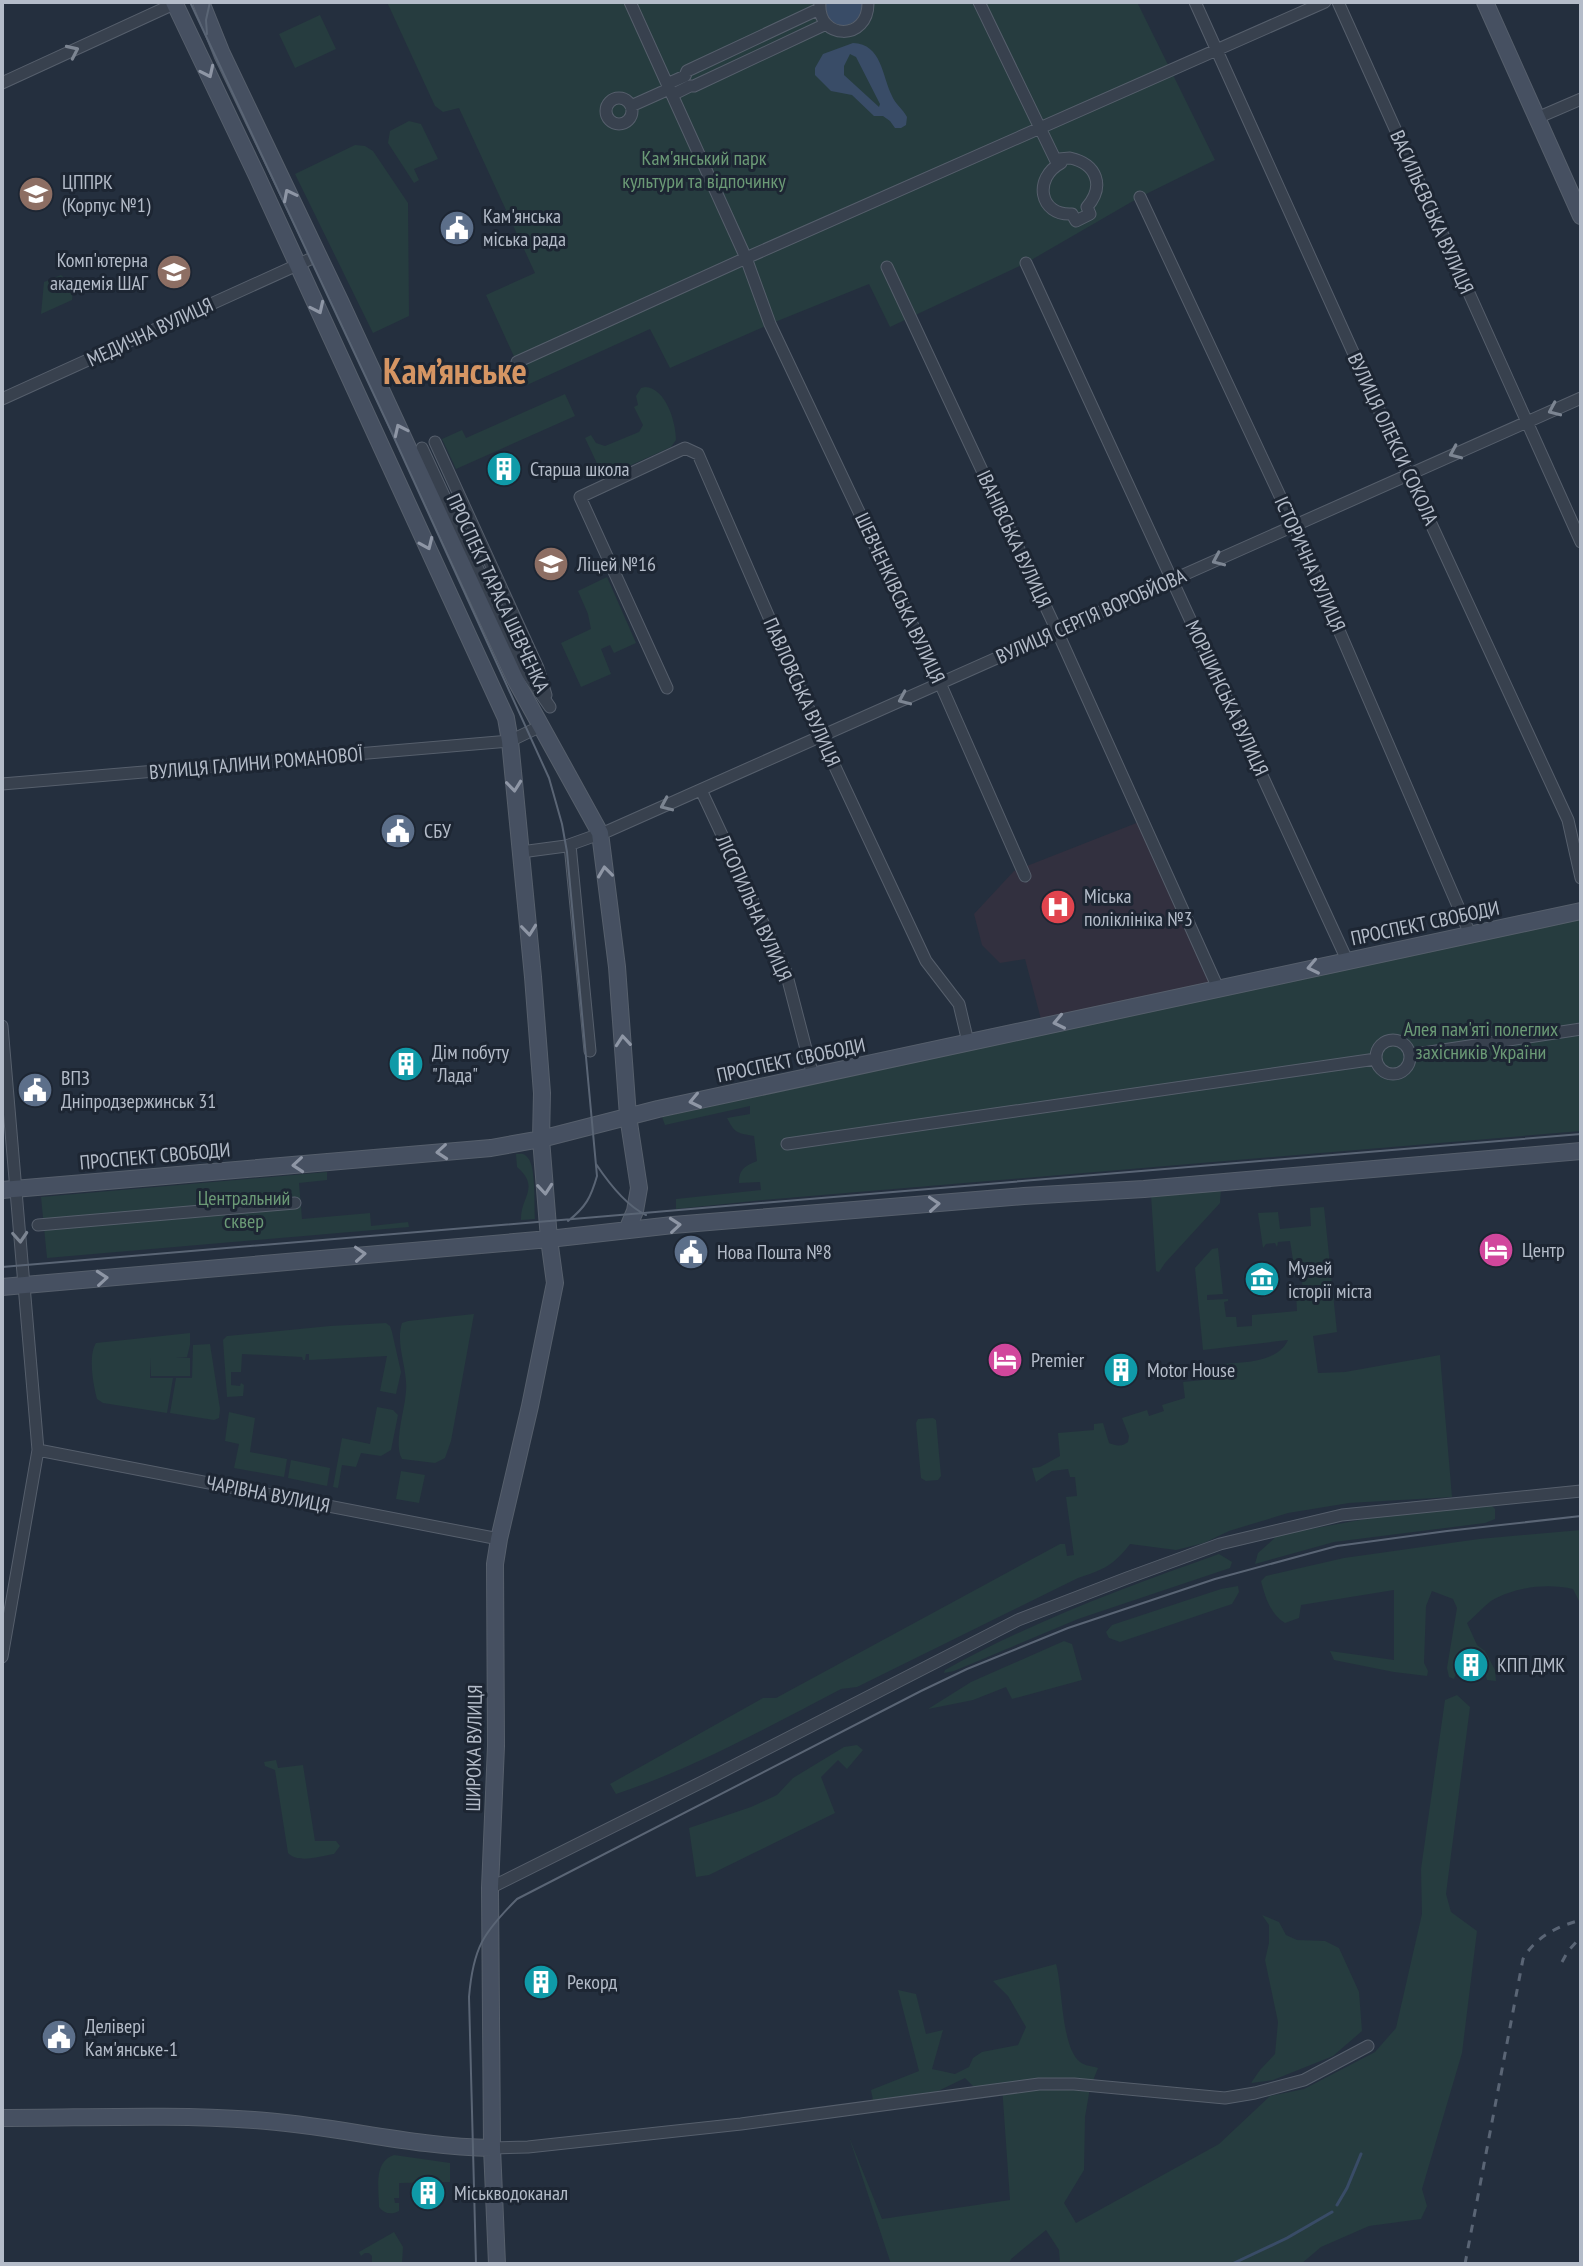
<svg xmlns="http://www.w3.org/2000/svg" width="1583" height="2266" font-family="'PT Sans Narrow',sans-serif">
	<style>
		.medical { fill: #32303f }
		.green { fill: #263c3f }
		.water { fill: #394c67; fill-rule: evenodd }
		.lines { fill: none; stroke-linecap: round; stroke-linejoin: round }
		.stream { stroke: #394c67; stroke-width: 3 }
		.street-casing { stroke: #565f6c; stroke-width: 13 }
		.secondary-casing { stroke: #565f6c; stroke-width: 18 }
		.street { stroke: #38414e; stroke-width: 11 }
		.secondary { stroke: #465061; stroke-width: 16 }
		.tram { stroke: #5a6575; stroke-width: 2 }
		.rail { stroke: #5a6575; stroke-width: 3; stroke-dasharray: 8 8; stroke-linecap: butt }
		.oneway { stroke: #7c8592 }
		.oneway2 { stroke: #8e96a5 }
		.labels { text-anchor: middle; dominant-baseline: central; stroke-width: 6; stroke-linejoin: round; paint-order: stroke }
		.park-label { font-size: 20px; fill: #6b9a76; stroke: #1d2633 }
		.poi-label { font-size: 20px; fill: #b4bcc9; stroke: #1d2633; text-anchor: start }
		.street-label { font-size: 20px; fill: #b4bcc9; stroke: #1d2633 }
		.town-label { font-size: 36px; font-weight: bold; fill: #d59563; stroke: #1d2633 }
	</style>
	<rect width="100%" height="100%" fill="#242f3e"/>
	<path class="medical" d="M1139,822L1213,986L1042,1023L1025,959L1000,963L982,945L974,914L1014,871Z"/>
	<path class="green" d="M387,2H1137L1215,160L1140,197L1026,263L890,327L869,284L770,324L670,368L650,329L527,385L486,295L535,273L459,108L443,112L435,106Z
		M320,15L336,49L295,68L279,34Z
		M409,121L421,124L438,159L414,169L419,180L414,183L388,143L390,131Z
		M355,145L365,146L373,151L408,203L409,316L373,333L295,174Z
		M61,275C68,281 74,291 72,300L41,314L44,282Z
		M645,387C666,388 676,422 676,440L671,447L607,476L602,474L585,438L591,435L596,443L605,446L639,432L643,425L634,407L638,405L636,396L641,388Z
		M565,394L575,416L456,469L442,439L462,430L466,438Z
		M607,577L636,643L614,653L610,645L601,649L611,674L581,687L561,643L591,629L588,614L578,591Z
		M1581,918V1131L763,1200L676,1209V1199L761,1190L760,1182L739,1183C739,1169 745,1166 757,1161L754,1136C738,1133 735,1134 727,1118L750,1114V1106L665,1125L662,1117Z
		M516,1154C522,1154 523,1152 528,1158C536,1166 534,1206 535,1219L521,1220C520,1197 541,1188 517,1167Z
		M327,1172V1180L299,1183L302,1219L370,1213L371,1226L408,1222L409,1227L47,1258L41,1197Z
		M1221,1189L1220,1203L1165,1263L1159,1272L1156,1271L1151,1195Z
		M1324,1207L1337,1332L1313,1336L1318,1373L1345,1372L1440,1355L1452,1497L1349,1503L1288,1513L1229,1531L1204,1543L1176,1550L1130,1544C1114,1565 1103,1570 1078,1578L857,1687L841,1689C768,1727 695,1768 616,1794L610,1784L763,1698H776L1060,1544H1065L1067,1556L1074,1555L1066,1497L1077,1496L1075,1477H1070L1068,1469L1052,1471L1036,1482L1032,1468L1040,1467L1060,1456L1058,1433L1094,1430V1424L1103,1423L1109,1443C1116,1446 1122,1447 1128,1442L1129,1436L1122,1418L1147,1410L1149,1416L1164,1411L1162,1405L1185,1398L1183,1382L1213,1379L1211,1365C1235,1362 1277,1365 1288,1340L1203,1350L1195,1268L1212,1249L1218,1248L1223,1294L1207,1295V1300L1228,1299V1301L1224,1302L1226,1317H1236L1237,1327L1252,1326V1315L1297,1311L1296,1293L1303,1292L1300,1260H1293L1290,1241L1278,1242L1277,1247L1275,1243L1266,1244L1263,1248L1258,1213L1278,1212L1280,1229L1311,1226L1310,1208Z
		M474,1314L451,1441L445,1458L435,1463L402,1459C393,1444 405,1410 406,1391C408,1369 395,1344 402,1323L408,1321Z
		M386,1323L390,1326L392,1332L401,1372L396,1394L380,1391L387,1356L309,1360V1354H306L305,1360H303L302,1357L242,1354L241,1372H231V1385L240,1386L241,1383L244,1385L243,1396L227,1397L223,1340L227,1336L330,1326Z
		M190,1333V1345L187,1357H175L190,1358V1376H151L150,1358V1378H173L167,1413L103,1403L97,1399C93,1384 88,1356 96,1343Z
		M210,1344L220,1409L219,1418L214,1420L170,1413L176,1378H192L193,1345Z
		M377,1407L393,1410L398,1415L391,1450L381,1456L361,1453L356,1467L342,1465L338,1488L333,1487L342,1438L370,1444Z
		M229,1412L255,1418L250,1452L287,1459L284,1477L234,1468L239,1444L225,1441Z
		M933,1418L936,1420L941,1476L938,1480L926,1481L921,1478L916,1423L918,1419Z
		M291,1460L330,1468L327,1486L288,1478Z
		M401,1471L425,1475L419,1503L396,1499Z
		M1491,1505L1495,1509V1519L1485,1523L1334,1542L1255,1564L1258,1553L1278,1535L1387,1515Z
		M1581,1530V1605L1573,1589C1547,1583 1514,1587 1491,1601C1483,1607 1475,1616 1467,1623L1477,1645L1485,1651L1495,1670L1496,1681L1487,1680L1480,1654H1465L1454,1679L1449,1677L1447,1668L1457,1608L1453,1599L1432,1591L1426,1606L1424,1663L1428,1671L1427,1676L1394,1672L1334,1660L1330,1651L1394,1660V1590L1301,1605L1299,1618L1285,1623C1270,1614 1265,1596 1261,1581L1266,1576L1344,1558L1479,1539Z
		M1219,1554L1232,1562L1230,1568L1078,1619L954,1671L944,1673L945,1670C1029,1623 1128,1586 1219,1554Z
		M1238,1586L1239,1592L1232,1604L1120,1642L1109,1638L1106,1632L1112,1625L1221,1589Z
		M1064,1641L1072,1644L1082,1680L1012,1699L1006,1687L973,1700L928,1709L971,1682Z
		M1457,1695L1470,1707L1446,1894L1451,1912L1477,1931L1462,2053L1422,2189L1427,2206L1421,2219L1369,2226L1321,2247L1301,2264H1060L1059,2250L1046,2230L1011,2259L1009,2264H891L849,2137L882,2219L1010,2200L1002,2086L976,2089L965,2078L936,2092L873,2100L871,2090L919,2071L898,1990L916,1994L926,2034L943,2030L932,2069L955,2074L969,2067L973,2058L982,2052L1018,2045L1026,2027L1008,1996L993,1981L1056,1964C1063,1988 1061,2047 1080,2062C1085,2066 1092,2066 1098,2068L1090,2088L1085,2117L1084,2170L1064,2203L1076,2223L1219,2144L1270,2096L1304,2089L1375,2052L1396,2028L1422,1914L1421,1869L1445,1700Z
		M857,1745L863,1750L847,1769L838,1760L821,1777L835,1813L709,1875L696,1877L689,1828L751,1807L777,1795L793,1778L844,1747Z
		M276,1760L278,1768L303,1765L315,1841H336L340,1846L334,1854C320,1856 299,1864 288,1853L275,1770L265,1766L264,1762Z
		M1262,1915L1279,1922L1286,1935L1297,1940L1325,1941L1339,1948L1359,1992L1362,2031L1333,2056L1273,2080L1251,2083L1260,2070L1275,2054L1278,2022L1265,1960L1269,1943V1925Z
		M394,2155L450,2163V2182L399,2183V2198H394L395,2203H399V2211C392,2215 384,2214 379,2207C379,2189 373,2162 394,2155Z
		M394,2232L403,2247L402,2264H372V2256L369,2253H365L361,2256L359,2252Z"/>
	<path class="water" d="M825,2H863L864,6L858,20L845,26C829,24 826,16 825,2Z
		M853,43C882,44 882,76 892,96C895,104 903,109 907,117L906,125L901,128H895L890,121L883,116H874L852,95L831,91L815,75V68L823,54ZM850,54L856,57L880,104L879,107L844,75V66Z"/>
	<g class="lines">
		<path class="stream" d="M1337,2205L1347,2188L1361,2154
			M1232,2264L1287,2238L1332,2212"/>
		<defs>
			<path id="street" d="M630,2L746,258L770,324L940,683L1025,876
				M979,2L1056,161H1060
				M1195,2L1408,474L1568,820L1581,878
				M1338,2L1581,542
				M820,3C817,40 869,42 868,2
				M2,83L178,2
				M667,84L685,76L687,71L819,9
				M672,95L690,86H694L826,24
				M606 111a13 13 0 1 1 26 0a13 13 0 1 1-26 0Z
				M631,106L669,89
				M1537,118L1581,99
				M1070,158C1097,164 1105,186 1087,207L1090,214L1076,221L1072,214C1039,216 1033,178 1061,163L1059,159Z
				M1140,197L1294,526L1470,934
				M1026,263L1347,960
				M887,267L1057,631L1218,988
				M517,362L746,258L1325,2
				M2,399L319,255
				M435,442L538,668L546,695
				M422,448L525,671L550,707
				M667,688L580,497L685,448L698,454L821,737L926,961L959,1004L968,1042
				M2,784L510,741L541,726
				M701,790L786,972L813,1076
				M570,845L590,1051
				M521,852L566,846L608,831L1581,398
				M2,1026L38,1450L2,1657
				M1376 1057a17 17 0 1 1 34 0a17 17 0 1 1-34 0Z
				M1410,1055L1581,1029
				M787,1144L1376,1059
				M38,1225L295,1203
				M38,1450L499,1539
				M490,1888L706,1780L1018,1620L1127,1578L1220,1544L1342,1515L1581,1491
				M492,2148L528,2147L741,2124L1039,2084H1074L1225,2098L1255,2093L1304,2080L1368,2046"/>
			<path id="secondary" d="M174,2L257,176L506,718L510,741L533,977L542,1093L541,1139L549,1239L555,1283L530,1406L499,1539L495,1564L496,1746L490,1888L492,2148L497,2264
				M201,2L222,54L340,301L515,679L600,833L617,967L628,1116L639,1188L635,1211L627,1230
				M1485,2L1581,216
				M2,1190L491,1148L541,1139L658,1109L1581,911
				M2,1287L549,1239L673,1225L1024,1196L1144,1189L1581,1151
				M2,2118C86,2118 170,2114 254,2120C334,2125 412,2147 492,2148"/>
		</defs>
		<use href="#street" class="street-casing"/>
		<use href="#secondary" class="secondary-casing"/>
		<use href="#street" class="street"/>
		<use href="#secondary" class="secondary"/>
		<path class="tram" d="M190,2L391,431L549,778L562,824L567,852L597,1176C591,1197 586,1207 568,1221
			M207,34L206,20L210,2
			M596,1164C608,1182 625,1205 646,1215
			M2,1267L1581,1134
			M476,2264L469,1997C473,1948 483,1933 517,1899L921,1691L967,1669L1068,1628L1215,1579L1311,1553L1337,1546L1447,1531L1581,1516"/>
		<path class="rail" d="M1562,1962L1568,1951L1581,1937
			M1465,2264L1523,1959C1535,1937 1558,1926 1581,1920"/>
	</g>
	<defs><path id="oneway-chevron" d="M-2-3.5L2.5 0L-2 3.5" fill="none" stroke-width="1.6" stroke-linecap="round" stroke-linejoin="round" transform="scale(2)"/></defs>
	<g class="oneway">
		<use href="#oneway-chevron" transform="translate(73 51) rotate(-25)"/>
		<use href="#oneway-chevron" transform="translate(1554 410) rotate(156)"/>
		<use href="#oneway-chevron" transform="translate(1455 453) rotate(156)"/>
		<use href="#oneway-chevron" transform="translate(1218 560) rotate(156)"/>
		<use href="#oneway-chevron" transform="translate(904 699) rotate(156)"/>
		<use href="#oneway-chevron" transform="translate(666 805) rotate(156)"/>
		<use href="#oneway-chevron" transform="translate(20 1237) rotate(86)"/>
	</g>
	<g class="oneway2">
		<use href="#oneway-chevron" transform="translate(208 72) rotate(65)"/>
		<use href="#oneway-chevron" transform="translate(289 195) rotate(-117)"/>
		<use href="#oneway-chevron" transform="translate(318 308) rotate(65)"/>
		<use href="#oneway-chevron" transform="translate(400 430) rotate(-115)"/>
		<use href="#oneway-chevron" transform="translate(427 544) rotate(66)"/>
		<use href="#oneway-chevron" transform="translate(514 786) rotate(84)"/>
		<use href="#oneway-chevron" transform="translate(605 872) rotate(-97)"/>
		<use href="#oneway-chevron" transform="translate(529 930) rotate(84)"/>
		<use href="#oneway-chevron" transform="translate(1313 967) rotate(168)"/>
		<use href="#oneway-chevron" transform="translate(1059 1022) rotate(168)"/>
		<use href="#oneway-chevron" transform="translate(623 1041) rotate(-95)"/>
		<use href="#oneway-chevron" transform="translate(695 1101) rotate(168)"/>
		<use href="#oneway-chevron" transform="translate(442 1152) rotate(175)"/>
		<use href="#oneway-chevron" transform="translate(298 1165) rotate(175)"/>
		<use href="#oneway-chevron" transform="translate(545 1189) rotate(85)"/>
		<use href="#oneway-chevron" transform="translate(934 1204) rotate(-4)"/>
		<use href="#oneway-chevron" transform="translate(675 1225) rotate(-5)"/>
		<use href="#oneway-chevron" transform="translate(360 1254) rotate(-4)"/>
		<use href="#oneway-chevron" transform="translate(102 1278) rotate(-5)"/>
	</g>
	<defs>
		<symbol id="university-disc" viewBox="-11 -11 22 22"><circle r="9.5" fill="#8d6e63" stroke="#1d2633"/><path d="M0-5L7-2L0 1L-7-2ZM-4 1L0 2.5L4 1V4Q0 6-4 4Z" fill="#fff"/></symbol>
		<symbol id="civic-disc" viewBox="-11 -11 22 22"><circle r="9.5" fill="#5c6f8a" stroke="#1d2633"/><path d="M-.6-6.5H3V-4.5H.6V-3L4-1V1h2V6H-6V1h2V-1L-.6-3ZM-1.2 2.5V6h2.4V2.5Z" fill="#fff"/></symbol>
		<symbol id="school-disc" viewBox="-11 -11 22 22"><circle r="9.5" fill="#8d6e63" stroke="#1d2633"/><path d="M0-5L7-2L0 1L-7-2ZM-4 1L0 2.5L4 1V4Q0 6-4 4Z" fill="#fff"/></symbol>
		<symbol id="building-disc" viewBox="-11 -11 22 22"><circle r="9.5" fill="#0f9aa8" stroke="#1d2633"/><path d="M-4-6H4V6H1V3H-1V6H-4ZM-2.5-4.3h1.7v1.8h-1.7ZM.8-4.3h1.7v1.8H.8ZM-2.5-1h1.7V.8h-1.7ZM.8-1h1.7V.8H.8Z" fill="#fff"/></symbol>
		<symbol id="hospital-disc" viewBox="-11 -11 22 22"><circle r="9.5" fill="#e0444e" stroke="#1d2633"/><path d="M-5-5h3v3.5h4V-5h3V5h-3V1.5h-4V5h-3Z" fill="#fff"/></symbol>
		<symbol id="hotel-disc" viewBox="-11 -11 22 22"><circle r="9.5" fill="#d1479c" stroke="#1d2633"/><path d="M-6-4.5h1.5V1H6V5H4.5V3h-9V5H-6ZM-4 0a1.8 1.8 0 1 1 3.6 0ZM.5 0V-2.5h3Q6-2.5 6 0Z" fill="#fff"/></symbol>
		<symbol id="museum-disc" viewBox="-11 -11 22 22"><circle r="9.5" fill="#0f9aa8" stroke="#1d2633"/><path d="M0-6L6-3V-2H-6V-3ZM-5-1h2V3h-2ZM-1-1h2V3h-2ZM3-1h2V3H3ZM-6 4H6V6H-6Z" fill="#fff"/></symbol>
	</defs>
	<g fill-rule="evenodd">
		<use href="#university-disc" x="16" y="174" width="40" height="40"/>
		<use href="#civic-disc" x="437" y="208" width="40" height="40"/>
		<use href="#school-disc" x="154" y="252" width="40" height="40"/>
		<use href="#building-disc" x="484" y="449" width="40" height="40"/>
		<use href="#school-disc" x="531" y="544" width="40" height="40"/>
		<use href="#civic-disc" x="378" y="811" width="40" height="40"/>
		<use href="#hospital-disc" x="1038" y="887" width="40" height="40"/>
		<use href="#building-disc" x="386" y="1044" width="40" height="40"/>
		<use href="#civic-disc" x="15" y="1070" width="40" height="40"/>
		<use href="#hotel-disc" x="1476" y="1230" width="40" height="40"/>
		<use href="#civic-disc" x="671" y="1232" width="40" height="40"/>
		<use href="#museum-disc" x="1242" y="1259" width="40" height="40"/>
		<use href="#hotel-disc" x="985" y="1340" width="40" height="40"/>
		<use href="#building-disc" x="1101" y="1350" width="40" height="40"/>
		<use href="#building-disc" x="1451" y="1645" width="40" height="40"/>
		<use href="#building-disc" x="521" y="1962" width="40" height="40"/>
		<use href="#civic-disc" x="39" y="2017" width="40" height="40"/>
		<use href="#building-disc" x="408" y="2173" width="40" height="40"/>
	</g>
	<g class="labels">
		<g class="park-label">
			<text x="704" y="158">Кам'янський парк<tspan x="704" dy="23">культури та відпочинку</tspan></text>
			<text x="1481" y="1029">Алея пам'яті полеглих<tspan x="1481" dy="23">захісників України</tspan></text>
			<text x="244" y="1198">Центральний<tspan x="244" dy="23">сквер</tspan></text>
		</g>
		<g class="poi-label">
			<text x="62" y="182">ЦППРК<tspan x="62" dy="23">(Корпус №1)</tspan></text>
			<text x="483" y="216">Кам'янська<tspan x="483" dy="23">міська рада</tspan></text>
			<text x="148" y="260" text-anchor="end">Комп'ютерна<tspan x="148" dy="23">академія ШАГ</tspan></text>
			<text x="530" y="469">Старша школа</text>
			<text x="577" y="564">Ліцей №16</text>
			<text x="424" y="831">СБУ</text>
			<text x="1084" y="896">Міська<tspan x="1084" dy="23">поліклініка №3</tspan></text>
			<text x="432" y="1052">Дім побуту<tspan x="432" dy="23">"Лада"</tspan></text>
			<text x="61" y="1078">ВПЗ<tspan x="61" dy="23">Дніпродзержинськ 31</tspan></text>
			<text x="1522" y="1250">Центр</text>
			<text x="717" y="1252">Нова Пошта №8</text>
			<text x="1288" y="1268">Музей<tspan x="1288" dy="23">історії міста</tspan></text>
			<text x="1031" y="1360">Premier</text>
			<text x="1147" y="1370">Motor House</text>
			<text x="1497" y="1665">КПП ДМК</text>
			<text x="567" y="1982">Рекорд</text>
			<text x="85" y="2026">Делівері<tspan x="85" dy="23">Кам'янське-1</tspan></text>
			<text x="454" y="2193">Міськводоканал</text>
		</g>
		<g class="street-label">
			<text transform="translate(1432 212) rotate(66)">ВАСИЛЬЄВСЬКА ВУЛИЦЯ</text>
			<text transform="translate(150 332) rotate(-25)">МЕДИЧНА ВУЛИЦЯ</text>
			<text transform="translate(1393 439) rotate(65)">ВУЛИЦЯ ОЛЕКСИ СОКОЛА</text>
			<text transform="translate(1014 539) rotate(65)">ІВАНІВСЬКА ВУЛИЦЯ</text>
			<text transform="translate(1310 564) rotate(66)">ІСТОРИЧНА ВУЛИЦЯ</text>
			<text transform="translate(498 593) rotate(65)">ПРОСПЕКТ ТАРАСА ШЕВЧЕНКА</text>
			<text transform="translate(900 598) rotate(65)">ШЕВЧЕНКІВСЬКА ВУЛИЦЯ</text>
			<text transform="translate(1091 616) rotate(-24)">ВУЛИЦЯ СЕРГІЯ ВОРОБЙОВА</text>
			<text transform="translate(802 692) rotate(66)">ПАВЛОВСЬКА ВУЛИЦЯ</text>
			<text transform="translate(1227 698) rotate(65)">МОРШИНСЬКА ВУЛИЦЯ</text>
			<text transform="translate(256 763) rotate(-5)">ВУЛИЦЯ ГАЛИНИ РОМАНОВОЇ</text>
			<text transform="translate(754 908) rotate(66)">ЛІСОПИЛЬНА ВУЛИЦЯ</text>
			<text transform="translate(1425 923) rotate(-12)">ПРОСПЕКТ СВОБОДИ</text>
			<text transform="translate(791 1060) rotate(-12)">ПРОСПЕКТ СВОБОДИ</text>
			<text transform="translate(155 1156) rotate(-5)">ПРОСПЕКТ СВОБОДИ</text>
			<text transform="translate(268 1494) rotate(11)">ЧАРІВНА ВУЛИЦЯ</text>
			<text transform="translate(474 1748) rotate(-89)">ШИРОКА ВУЛИЦЯ</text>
		</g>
		<g class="town-label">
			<text x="455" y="370">Кам’янське</text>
		</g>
	</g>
	<rect width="1583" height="2266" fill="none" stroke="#b4bcc9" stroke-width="8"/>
</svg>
